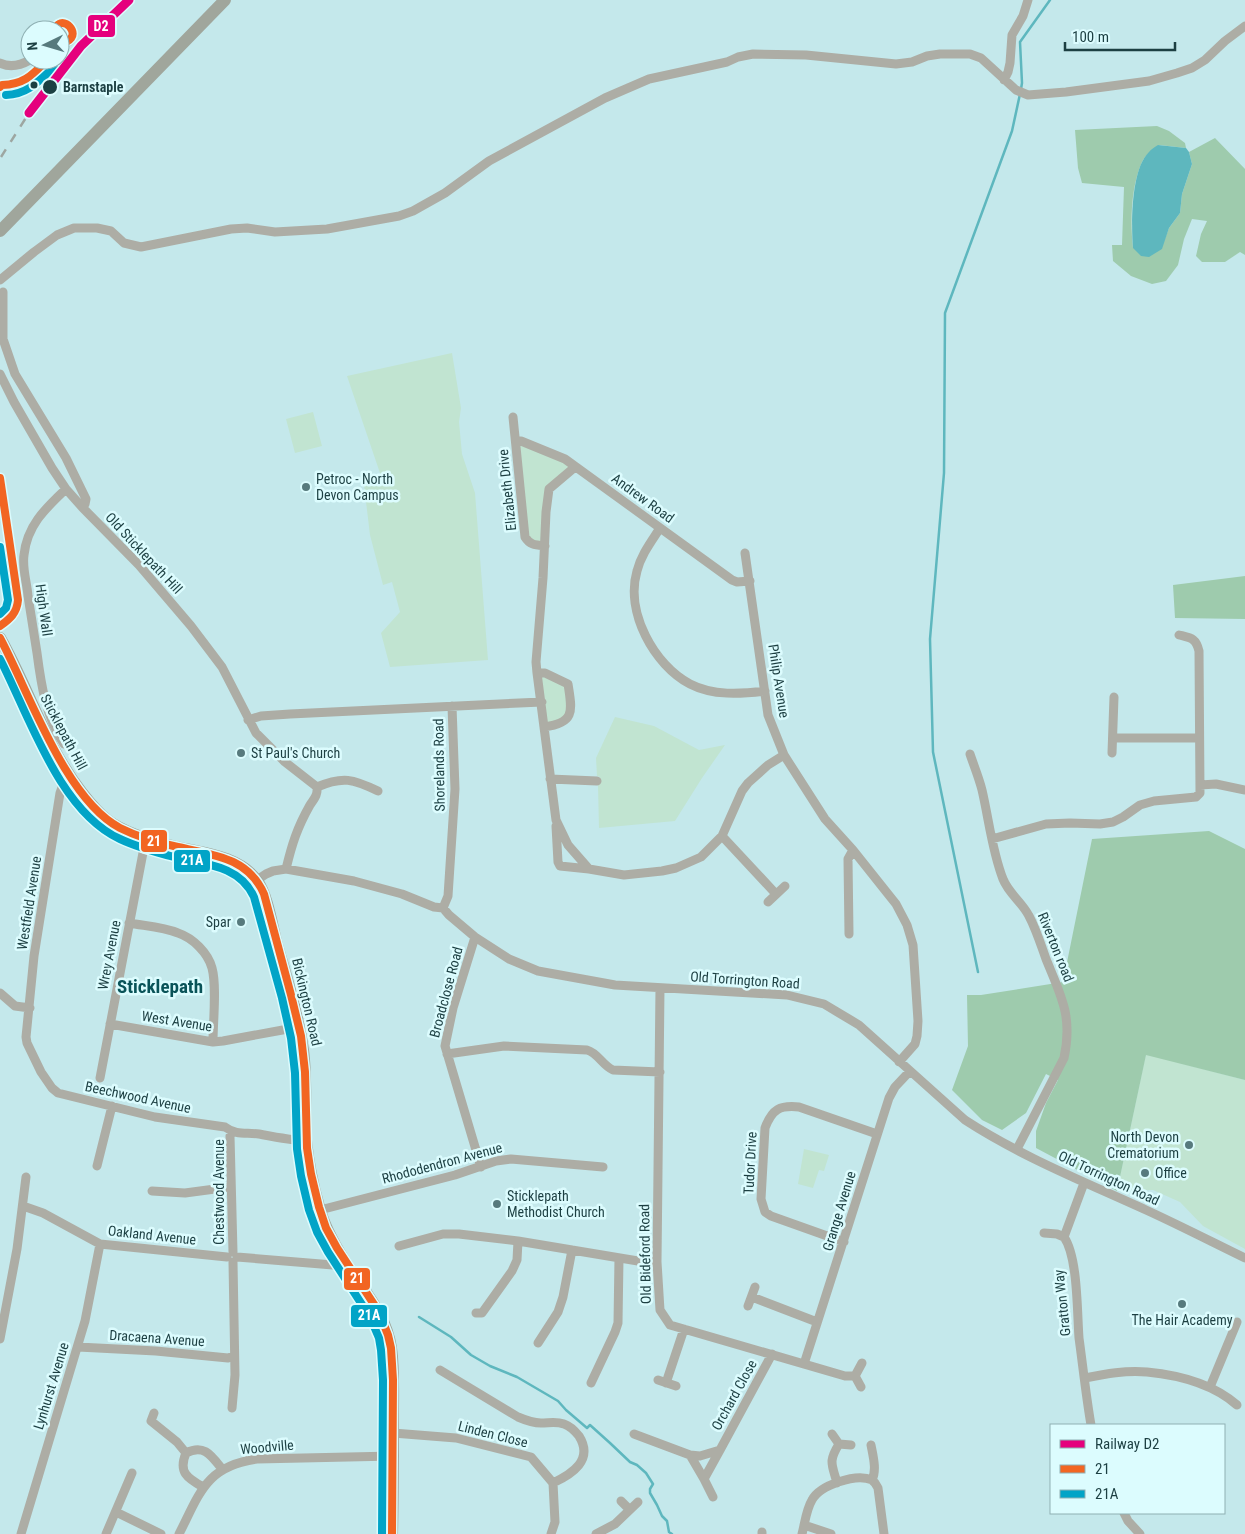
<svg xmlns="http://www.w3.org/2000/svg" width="1245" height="1534" font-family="'Roboto Condensed',sans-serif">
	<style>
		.green { fill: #c1e4d1 }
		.forest { fill: #9ecbad }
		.water { fill: #5eb7be }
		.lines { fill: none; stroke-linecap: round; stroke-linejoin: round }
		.stream { stroke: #5eb7be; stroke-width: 2.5 }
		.minor { stroke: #adada5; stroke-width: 9 }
		.primary { stroke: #a0a69c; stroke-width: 12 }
		.rail { stroke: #9da6a1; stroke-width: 2.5; stroke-dasharray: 9 9; stroke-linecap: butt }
		.bus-1-casing { stroke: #dcfcfe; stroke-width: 11 }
		.bus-2-casing { stroke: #dcfcfe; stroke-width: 11 }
		.bus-1 { stroke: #f26522; stroke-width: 8 }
		.bus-2 { stroke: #01a4c7; stroke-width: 8 }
		.rail-1-casing { stroke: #dcfcfe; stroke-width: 12 }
		.rail-1 { stroke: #e5007d; stroke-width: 9 }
		.bus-dot { fill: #1c3f42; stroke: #dcfcfe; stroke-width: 2 }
		.poi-dot { fill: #577a7d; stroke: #dcfcfe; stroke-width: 2 }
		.labels { text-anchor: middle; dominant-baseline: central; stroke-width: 5; stroke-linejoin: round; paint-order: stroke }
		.stop-label { font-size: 14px; font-weight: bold; fill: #1c3f42; stroke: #dcfcfe; text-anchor: start }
		.poi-label { font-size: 14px; fill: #1c3f42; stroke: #dcfcfe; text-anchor: start }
		.street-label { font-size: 14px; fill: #1c3f42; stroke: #dcfcfe }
		.district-label { font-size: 19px; font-weight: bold; fill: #095358; stroke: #dcfcfe }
		.line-badge { stroke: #dcfcfe; stroke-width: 2 }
		.badge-label { font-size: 14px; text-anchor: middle; font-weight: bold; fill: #fff }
	</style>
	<rect width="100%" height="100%" fill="#c4e8eb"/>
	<path class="green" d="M452,353L461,408L459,422L462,454L475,493L488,660L390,667L381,633L400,612L392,582L383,585L370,535L364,485L382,479L347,376Z
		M313,412L322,446L295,453L286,419Z
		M519,445L565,461L569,467L547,486L541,542H534L528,537Z
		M540,676L566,685C569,708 573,718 546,725Z
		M615,717L654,726L699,750L725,745L702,778L675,821L599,828L598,786L600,777L597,776L596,758Z
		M1146,1054L1245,1080V1249L1203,1226L1180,1202L1153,1190L1117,1191Z
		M804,1149L829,1155L824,1171L819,1170L813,1188L798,1184Z"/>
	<path class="forest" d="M1157,126L1169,131L1185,143L1186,148L1159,145C1153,150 1145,155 1142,162C1131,186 1130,222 1133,248L1161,249L1169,228L1180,213L1182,194L1192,164L1189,152L1215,138L1245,169V255L1240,252L1225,262H1202L1196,256L1201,234L1207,221L1192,219L1184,239L1178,265L1166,281L1152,284L1131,276L1113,261L1112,245H1122L1124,187L1082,183L1078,168L1075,130Z
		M1245,576V619L1175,618L1173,585Z
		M1209,831L1245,849V1080L1146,1055L1117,1191L1036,1148V1131L1046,1103L1058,1080L1046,1074L1026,1113L1002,1130L982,1120L952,1090L968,1046L967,995H981L1063,982L1092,839Z"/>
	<path class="water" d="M1158,145L1186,148L1189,152L1192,164L1182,194L1180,213L1169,228L1162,249L1149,257L1141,256L1133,248C1131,224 1131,169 1149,152C1151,149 1155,147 1158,145Z"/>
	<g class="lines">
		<path class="stream" d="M1021,89L1022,83L1020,42L1050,0
			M978,972L933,752L930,639L944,473L945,313L1012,131L1020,94
			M419,1317L451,1337L471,1355L490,1366L517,1377L558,1401L566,1410L587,1428L590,1425L610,1443L630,1462L637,1465L646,1473L653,1484L650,1489V1493L657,1505L662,1516L667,1521L669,1532L672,1534"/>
		<path class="minor" d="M53,30C66,7 86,45 60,43
			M0,63C10,68 21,65 30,60
			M1004,80L1008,72L1010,63L1012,35L1023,16L1028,0
			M0,280L34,252L57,235L74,228H97L111,231L124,243L141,247L231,229L247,228L275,232L327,229L399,216L413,211L445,193L489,161L605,98L649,79L727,62L738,57L753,54L806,55L896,64L912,62L927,56L940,54H970L981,58L1016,90L1028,95L1066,92L1149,81L1177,73L1192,68L1205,60L1225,41L1245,26
			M3,292V339L15,374L66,458L86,499L85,504L82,507
			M0,374L14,402L52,468L66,489L82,507L139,565L191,626L222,667L256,733L285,762L317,787C318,795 314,799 310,805C297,828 292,844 286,869
			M513,417L525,537C530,545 535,545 545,546
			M516,441H521L565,459L732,580L737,582L750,581
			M575,467L549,489L546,512L543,578L536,662L537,673L556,820L568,845L589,869
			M0,478L18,600C18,614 11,619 0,626
			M660,528C651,542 641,555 637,571C625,612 654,665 690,684C713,696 741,694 765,691
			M745,553L768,715L784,755L825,819L853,850L896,904L907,925L913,945L918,1021L917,1036L915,1044L899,1062
			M537,673H545L568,684C572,710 576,723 544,727
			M248,720L261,716L290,714L542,702
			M1113,738H1199
			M64,744C46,718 41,684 37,653C34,634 31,615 28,596C27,583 22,568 24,555C27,525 46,508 66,489
			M1112,753L1114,697
			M970,754C974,766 979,778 982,790C989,820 992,851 1003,879C1009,894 1022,902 1029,916C1036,929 1041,945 1046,959C1061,996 1073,1016 1064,1058L1017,1149
			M69,777L64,782L60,793L34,956L26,1037L27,1043L41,1072L52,1088L58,1093L155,1117L225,1127C237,1136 246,1132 259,1134C275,1137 290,1140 306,1141
			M550,779L597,781
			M1200,785L1216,784L1245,790
			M317,787C343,776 353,779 378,791
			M556,826L558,862L560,866L589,869L624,875L662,871L676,868L701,857L722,836L742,791L748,783L768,765L784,755
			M722,836L776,894
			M992,839L1046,824L1070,823L1100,824L1113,822L1123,817L1140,805L1154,801L1196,797L1200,793L1199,651C1196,638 1191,638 1179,635
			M257,880L266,874L273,871L286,869L354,881L402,894L434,907L443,908L449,915L475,937L509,959L538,971L615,985L787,995L824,1004L859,1025L965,1120C1022,1157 1085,1182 1146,1210C1179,1225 1212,1242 1245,1258
			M768,902L785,886
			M443,908L448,896L455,789L452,706
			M129,923C145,926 163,927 178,933C193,938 208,953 212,968C217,986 213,1022 213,1042
			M849,934L848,859L853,850
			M475,937L453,1008L445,1046L481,1167
			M660,988L657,1262L660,1310L670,1325L845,1376H855
			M0,993L15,1006L30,1008
			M110,1024L213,1042L223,1041L299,1027
			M447,1054L504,1046L587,1050C598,1053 602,1065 613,1070L660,1072
			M100,1078L146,837
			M232,1132L230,1136L233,1252
			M97,1166L112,1106
			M152,1191L185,1193L230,1187
			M23,1206L43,1213L100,1244L227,1257
			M320,1210L455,1175L496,1161L511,1159L603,1167
			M1044,1233L1057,1234L1064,1237
			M1064,1237C1078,1257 1077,1312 1079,1338C1083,1367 1086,1396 1091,1425
			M1064,1237L1084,1183
			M844,1242L771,1216L765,1212L761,1199L765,1128C772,1109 780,1105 799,1107L877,1134
			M399,1246L443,1234H459L518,1241L644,1262H657
			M237,1257L333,1265L344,1261
			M752,1297L817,1322
			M748,1306L755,1287
			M476,1313H482L512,1271L517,1260L518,1241
			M0,1339L17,1249L26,1177
			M538,1343L558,1312L563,1297L572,1250
			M78,1347L156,1351L228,1358L234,1356
			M804,1364L889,1098L895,1087L910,1071
			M440,1370L518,1417C525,1420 533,1423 541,1423C549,1423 556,1421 564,1424C570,1426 575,1431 579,1436C594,1460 572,1474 553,1483
			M855,1376L862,1363
			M855,1376L861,1387
			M1085,1378C1105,1374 1126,1370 1147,1372C1178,1375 1213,1384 1237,1405
			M658,1380L676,1386
			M591,1383L615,1332L618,1323L619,1258
			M666,1383L684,1329
			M1210,1387L1237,1322
			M232,1408L235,1375L233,1262
			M154,1413L151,1421L177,1442L186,1453
			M393,1433L456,1438L531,1457L553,1483L555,1522L551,1534
			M634,1434L690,1455L700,1456L720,1450L772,1354
			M832,1434L839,1444
			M871,1445C873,1456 877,1470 872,1480L875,1483L878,1488L884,1534
			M690,1455L704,1479L713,1497
			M704,1479L720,1450
			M837,1483C832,1464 828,1462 839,1444L851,1445
			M203,1487C187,1478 178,1472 186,1453C204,1444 211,1455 222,1469
			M621,1501L629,1509
			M116,1512L161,1534
			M1124,1513L1128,1521L1140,1534
			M804,1525L831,1534
			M762,1532V1534
			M21,1534L85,1321L100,1244
			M106,1534L132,1473
			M179,1534C200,1493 206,1466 257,1459L394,1456
			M596,1534L615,1524L638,1502
			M802,1534C805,1523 806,1510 812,1500C820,1485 856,1473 872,1480"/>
		<path class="primary" d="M0,231L225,0
			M0,638C29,689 45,746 82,793C89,802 97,812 107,820C124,833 155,842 176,847C202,853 240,856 257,881C267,894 272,925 276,941C286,977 298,1013 303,1050C307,1080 304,1110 306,1140C308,1162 313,1186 319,1207C324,1226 334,1244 344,1260C362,1289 386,1313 391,1348C394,1369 393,1391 393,1412C393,1453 393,1493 392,1534"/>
		<path class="rail" d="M1,157L29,113"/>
		<defs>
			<path id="bus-1" d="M53,30C54,29 57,25 59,24C68,18 84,40 60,43
				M0,87L2,85C25,84 32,75 47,60
				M0,478L18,600C17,613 10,619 0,626
				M0,638C29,692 65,799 120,828C138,837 158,843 178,847C212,855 248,857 264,894L291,995L301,1036L305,1072L307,1148L311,1174L319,1207L326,1228L337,1248L379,1312L388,1335L391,1348L393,1380L392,1534"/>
			<path id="bus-2" d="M6,95C28,94 39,81 54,67
				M0,547L8,600L6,608L0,614
				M0,659C29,715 59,811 120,839C137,847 155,852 174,857C204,864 240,865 254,897L282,998L291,1038L295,1073L297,1149L301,1176L309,1210L317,1232L328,1252L370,1317L379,1338L381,1350L383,1380L382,1534"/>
		</defs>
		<use href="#bus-1" class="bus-1-casing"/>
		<use href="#bus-2" class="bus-2-casing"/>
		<use href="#bus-1" class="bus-1"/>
		<use href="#bus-2" class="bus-2"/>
		<defs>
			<path id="rail-1" d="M29,113L81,46L129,0"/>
		</defs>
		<use href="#rail-1" class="rail-1-casing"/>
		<use href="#rail-1" class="rail-1"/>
	</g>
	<g class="bus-dot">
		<circle cx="34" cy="85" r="4.5"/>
		<circle cx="50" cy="87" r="8"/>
	</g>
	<g class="poi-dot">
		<circle cx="306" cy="487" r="5"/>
		<circle cx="241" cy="753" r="5"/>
		<circle cx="241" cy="922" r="5"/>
		<circle cx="1189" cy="1145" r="5"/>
		<circle cx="1145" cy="1173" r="5"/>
		<circle cx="497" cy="1204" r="5"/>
		<circle cx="1182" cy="1304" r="5"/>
	</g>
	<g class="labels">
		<g class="stop-label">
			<text x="63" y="87">Barnstaple</text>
		</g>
		<g class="poi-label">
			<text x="316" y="479">Petroc - North<tspan x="316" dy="16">Devon Campus</tspan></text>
			<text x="251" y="753">St Paul's Church</text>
			<text x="231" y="922" text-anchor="end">Spar</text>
			<text x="1179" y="1137" text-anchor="end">North Devon<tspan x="1179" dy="16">Crematorium</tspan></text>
			<text x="1155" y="1173">Office</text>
			<text x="507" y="1196">Sticklepath<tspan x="507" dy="16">Methodist Church</tspan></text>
			<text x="1182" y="1320" text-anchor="middle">The Hair Academy</text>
		</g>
		<g class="street-label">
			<text transform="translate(507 490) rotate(-96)">Elizabeth Drive</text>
			<text transform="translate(643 498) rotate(36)">Andrew Road</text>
			<text transform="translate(144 553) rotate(47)">Old Sticklepath Hill</text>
			<text transform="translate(44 610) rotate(82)">High Wall</text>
			<text transform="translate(779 681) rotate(81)">Philip Avenue</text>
			<text transform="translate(64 732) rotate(62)">Sticklepath Hill</text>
			<text transform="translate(439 765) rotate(-91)">Shorelands Road</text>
			<text transform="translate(29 903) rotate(-81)">Westfield Avenue</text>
			<text transform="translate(1056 947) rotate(68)">Riverton road</text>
			<text transform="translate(109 955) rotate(-79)">Wrey Avenue</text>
			<text transform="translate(745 980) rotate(4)">Old Torrington Road</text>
			<text transform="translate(446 992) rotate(-75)">Broadclose Road</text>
			<text transform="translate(307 1002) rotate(77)">Bickington Road</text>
			<text transform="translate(177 1021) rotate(9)">West Avenue</text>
			<text transform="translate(138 1097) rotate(12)">Beechwood Avenue</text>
			<text transform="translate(442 1163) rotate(-15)">Rhododendron Avenue</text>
			<text transform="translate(750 1163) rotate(-87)">Tudor Drive</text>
			<text transform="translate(1109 1178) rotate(25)">Old Torrington Road</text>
			<text transform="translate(219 1192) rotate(-90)">Chestwood Avenue</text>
			<text transform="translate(839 1211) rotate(-73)">Grange Avenue</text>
			<text transform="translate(152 1235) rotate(6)">Oakland Avenue</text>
			<text transform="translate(645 1254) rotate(-91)">Old Bideford Road</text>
			<text transform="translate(1062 1303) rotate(-96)">Gratton Way</text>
			<text transform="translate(157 1338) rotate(4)">Dracaena Avenue</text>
			<text transform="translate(51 1386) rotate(-73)">Lynhurst Avenue</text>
			<text transform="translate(734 1395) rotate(-61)">Orchard Close</text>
			<text transform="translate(493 1434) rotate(14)">Linden Close</text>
			<text transform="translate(267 1447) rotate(-5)">Woodville</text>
		</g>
		<g class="district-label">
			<text x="160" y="986">Sticklepath</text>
		</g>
	</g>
	<g class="line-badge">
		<rect x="87" y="14" width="29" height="24" rx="5" fill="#e5007d"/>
		<rect x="140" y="829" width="28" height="24" rx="5" fill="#f26522"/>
		<rect x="173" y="849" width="38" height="24" rx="5" fill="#01a4c7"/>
		<rect x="343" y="1267" width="28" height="24" rx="5" fill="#f26522"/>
		<rect x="350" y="1304" width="38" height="24" rx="5" fill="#01a4c7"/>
	</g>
	<g class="badge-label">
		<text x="101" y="31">D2</text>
		<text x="154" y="846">21</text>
		<text x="192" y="865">21A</text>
		<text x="357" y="1283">21</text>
		<text x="369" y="1320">21A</text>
	</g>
	<rect x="1050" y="1424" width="175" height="90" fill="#dcfcfe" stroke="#8fb0b3"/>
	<rect x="1060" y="1440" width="25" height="8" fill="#e5007d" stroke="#8fb0b3"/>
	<text x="1095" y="1449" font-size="15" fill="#1c3f42">Railway D2</text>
	<rect x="1060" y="1465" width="25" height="8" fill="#f26522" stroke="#8fb0b3"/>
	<text x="1095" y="1474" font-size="15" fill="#1c3f42">21</text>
	<rect x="1060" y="1490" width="25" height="8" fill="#01a4c7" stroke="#8fb0b3"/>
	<text x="1095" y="1499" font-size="15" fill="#1c3f42">21A</text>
	<g transform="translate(45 45) rotate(265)"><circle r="24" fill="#dcfcfe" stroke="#8fb0b3"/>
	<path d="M0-4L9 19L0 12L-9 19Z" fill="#577a7d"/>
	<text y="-8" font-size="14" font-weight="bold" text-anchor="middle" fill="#1c3f42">N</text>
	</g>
	<path d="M1065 42v8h110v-8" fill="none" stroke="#1c3f42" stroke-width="2.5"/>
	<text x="1072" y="42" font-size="15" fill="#1c3f42" stroke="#dcfcfe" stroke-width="4" paint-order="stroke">100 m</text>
</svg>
